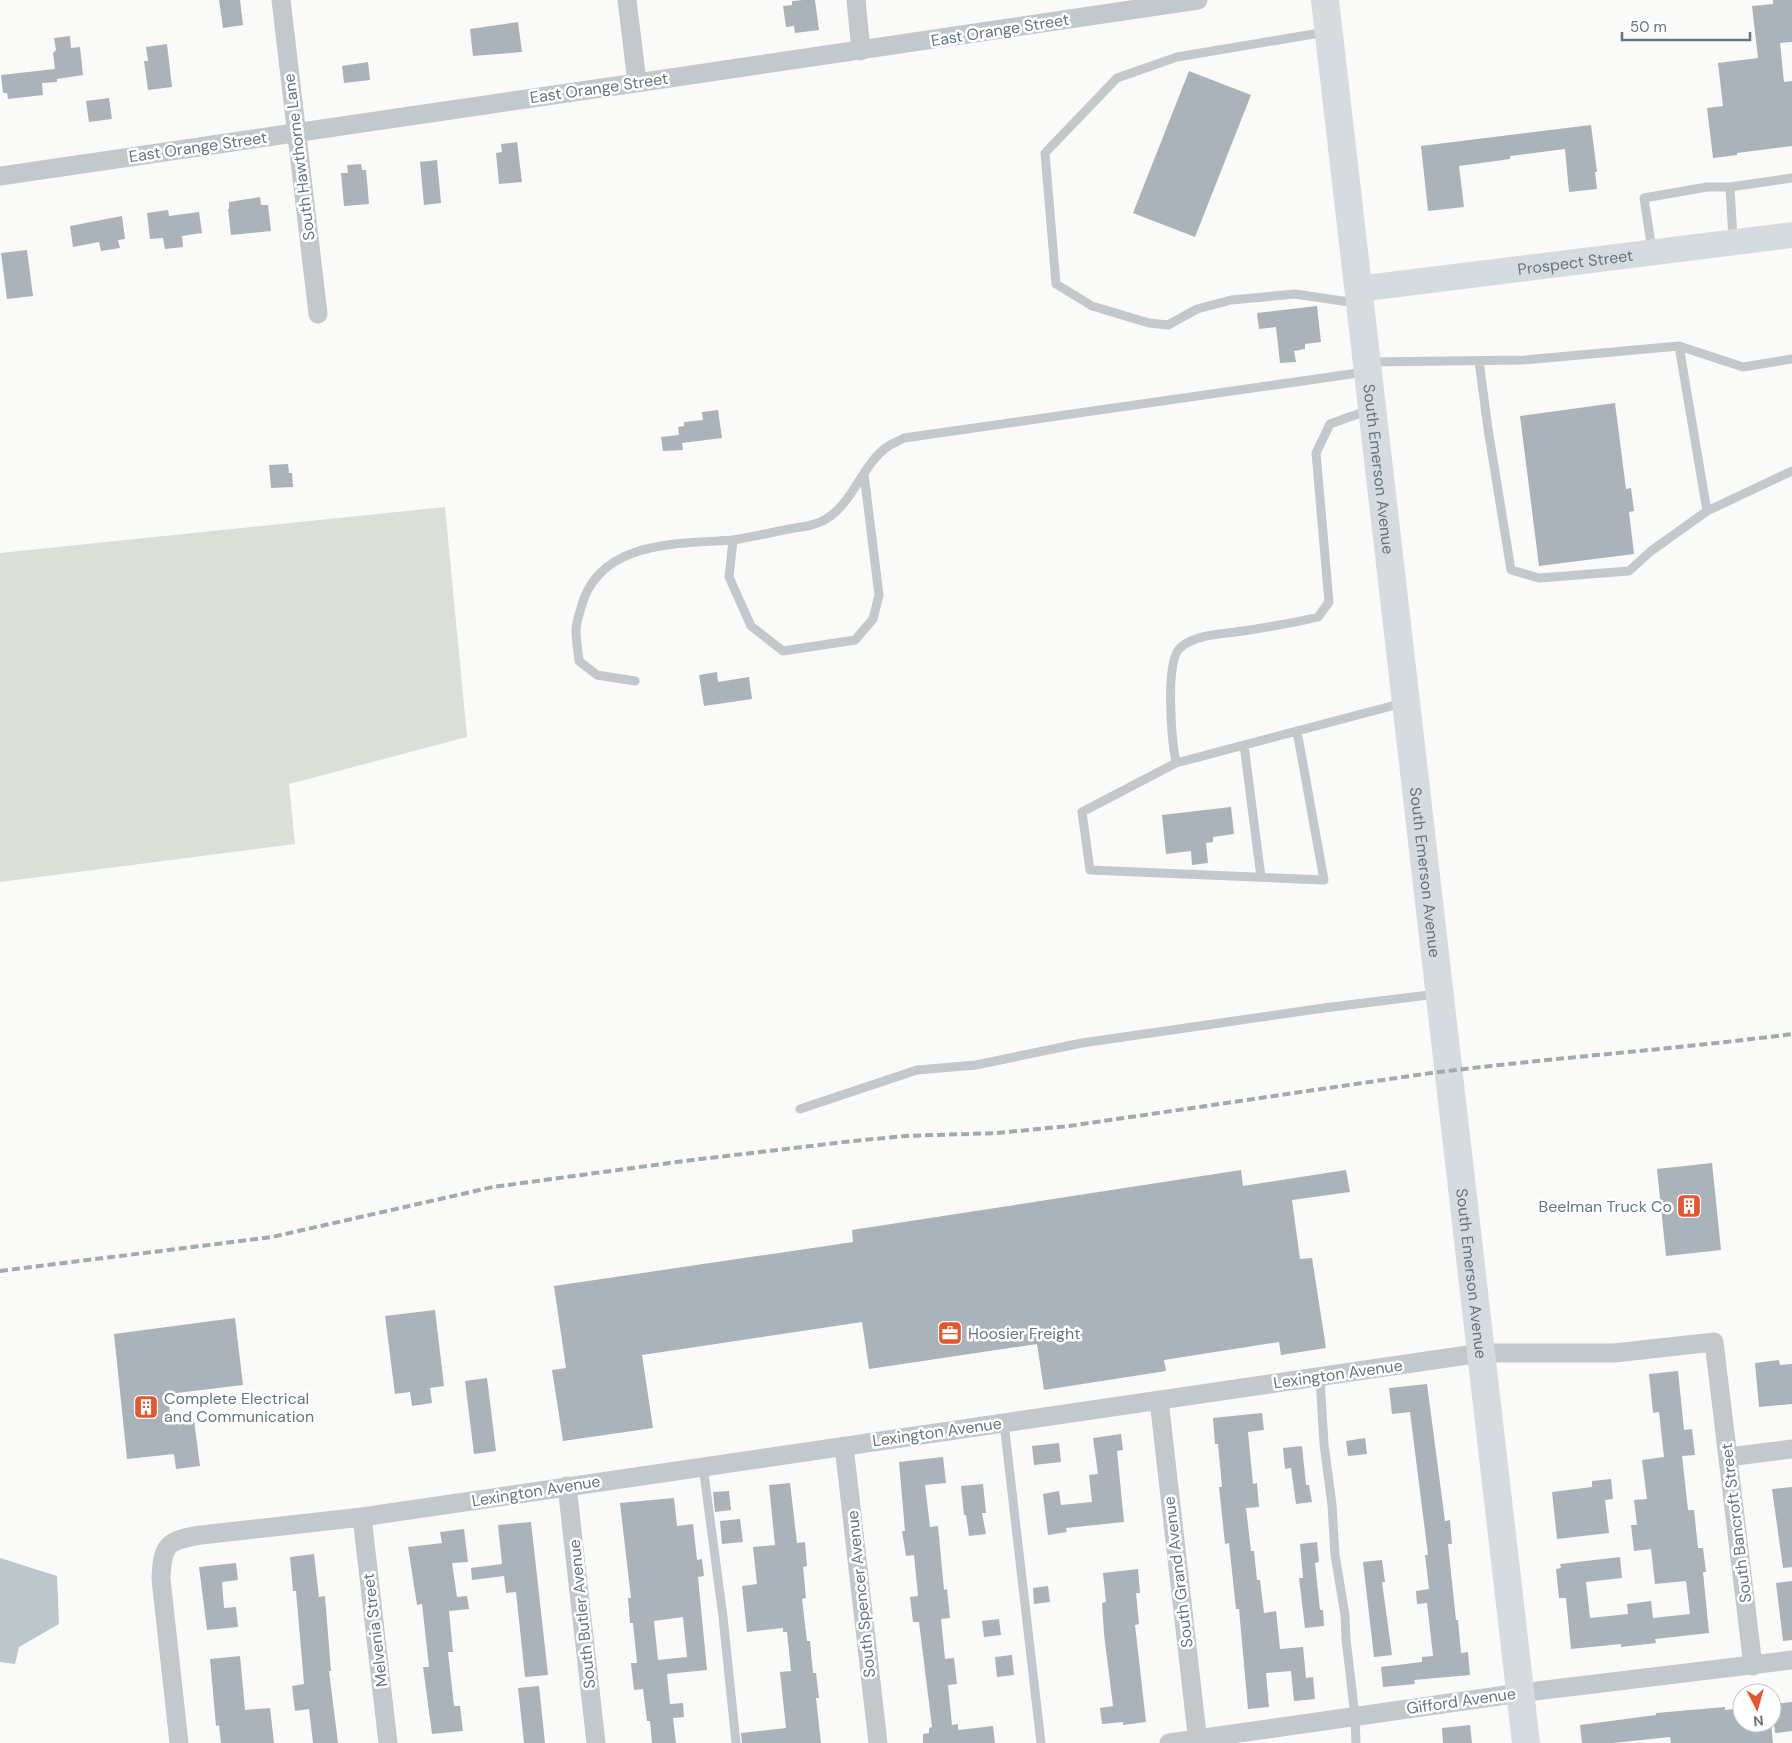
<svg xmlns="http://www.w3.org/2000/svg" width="1792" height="1743" font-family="'DM Sans',sans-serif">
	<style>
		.green { fill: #dadfd7 }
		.water { fill: #bbc7cb }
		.building { fill: #aab3b9; fill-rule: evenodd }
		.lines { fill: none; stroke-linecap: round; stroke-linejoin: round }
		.service { stroke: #c3c8cc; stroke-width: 9 }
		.minor { stroke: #c3c8cc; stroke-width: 19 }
		.secondary { stroke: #d6dbdf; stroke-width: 26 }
		.primary { stroke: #d6dbdf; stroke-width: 28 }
		.rail { stroke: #a2aab0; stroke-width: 4; stroke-dasharray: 8 4; stroke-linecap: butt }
		.labels { text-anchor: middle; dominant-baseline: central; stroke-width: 5; stroke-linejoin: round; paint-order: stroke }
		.street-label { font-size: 16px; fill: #657683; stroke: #fff }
		.poi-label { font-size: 16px; fill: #657683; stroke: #fff; text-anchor: start }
	</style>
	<rect width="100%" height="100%" fill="#fafaf8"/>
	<path class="green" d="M445,507L467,737L289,784L295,844L0,882V553Z"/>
	<path class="water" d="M0,1558L57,1576L59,1624L19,1647L15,1664L0,1662Z"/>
	<path class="building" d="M219,0H240L243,25L223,28Z
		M803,0H815L819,30L795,33L794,26L786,27L783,6L792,5V1Z
		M1773,0H1792V42L1780,43L1784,82L1792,81V146L1737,153V155L1713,158L1707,108L1723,106L1718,63L1758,58L1752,6L1773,4Z
		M518,22L522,52L473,56L470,29Z
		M70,36L71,48L80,47L83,75L57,79V82L42,83L43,95L8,99L7,93H3L1,75L55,69L53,53L56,50L54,38Z
		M167,44L172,87L148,90L144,61H148L146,47Z
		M368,62L370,80L344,83L342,66Z
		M1189,71L1251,95L1195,237L1133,213Z
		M109,98L112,119L89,122L86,101Z
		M1591,125L1597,172H1595L1597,189L1569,192L1565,149L1510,156V159L1459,166L1464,207L1428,211L1421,146Z
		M517,142L522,182L499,184L496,153L502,152L501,144Z
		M437,160L441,203L424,205L420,162Z
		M361,164L362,170H366L369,204L344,206L341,173H348L347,165Z
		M260,197L261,205H268L271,231L231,235L228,209H229V202Z
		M168,210L169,216L199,212L202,233L182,236L183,247L165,249L163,238L150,239L147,213Z
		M122,216L125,239L118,240L120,248L101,251L99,242L73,247L70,226Z
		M27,250L33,296L7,299L1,253Z
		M1317,306L1321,342L1305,344V349L1294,351L1296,362L1280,363L1276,327L1259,329L1257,313Z
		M1615,403L1626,489L1631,488L1634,511L1629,512L1634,554L1539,566L1520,416Z
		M718,410L722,438L682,443L683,450L663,451L661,437L679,435L678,427L684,426V422L703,420L702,412Z
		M288,464L289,473H292L293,487L271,488L269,465Z
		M717,672L718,682L749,677L752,699L704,706L699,675Z
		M1231,807L1234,834L1213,837V842L1206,843L1208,863L1192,865L1191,851L1166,854L1162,815Z
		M1712,1163L1721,1250L1666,1256L1657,1169Z
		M1241,1170L1243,1186L1346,1170L1350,1192L1292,1200L1300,1259L1312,1258L1326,1348L1281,1355L1279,1342L1164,1360L1166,1371L1044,1390L1037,1344L869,1369L862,1322L642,1355L653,1428L563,1441L552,1370L566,1368L554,1286L853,1242L852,1230Z
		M435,1310L444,1386L430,1388L432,1403L412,1406L410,1392L395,1394L385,1316Z
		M235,1318L243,1385L168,1394L171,1423L194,1420L200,1466L176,1469L174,1454L127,1459L114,1334Z
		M1779,1360L1780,1365L1792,1364V1404L1759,1407L1755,1363Z
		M1678,1371L1684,1430L1692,1429L1695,1455L1682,1456L1688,1510H1694L1698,1548H1703L1706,1572H1703L1709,1633L1655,1639L1656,1643L1621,1647V1644L1571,1649L1566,1598H1559L1556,1569L1561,1568L1560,1564L1620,1557L1622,1578L1586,1582L1590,1618L1628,1614L1627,1604L1651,1601L1653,1618L1690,1614L1686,1581L1655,1584L1651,1549L1634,1551L1631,1525H1637L1634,1500L1647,1499L1642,1460L1664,1457L1659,1412L1653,1413L1649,1374Z
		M487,1378L496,1451L474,1454L465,1381Z
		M1427,1384L1445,1521L1450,1520L1452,1544H1448L1456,1620H1458L1461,1653L1468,1652L1470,1675L1414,1680L1415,1684L1383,1687L1381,1667L1422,1662V1657L1433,1656L1427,1603L1417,1604L1416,1591L1429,1589L1425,1555H1428L1410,1412L1392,1414L1389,1388Z
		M1262,1413L1264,1430L1248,1432L1253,1484L1257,1483L1259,1507L1246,1508L1251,1551H1254L1257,1580H1260L1264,1613L1276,1611L1280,1649L1303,1647L1306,1678L1313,1677L1315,1699L1294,1701L1291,1671L1266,1673L1269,1707L1248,1709L1239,1609H1236L1229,1543L1225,1544L1219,1487H1222L1218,1444H1215L1213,1418Z
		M1121,1434L1123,1450L1117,1451L1124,1522L1066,1528L1067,1532L1048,1535L1043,1494L1059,1491L1061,1505L1092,1502L1089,1475L1098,1474L1093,1438Z
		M1365,1438L1367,1454L1348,1456L1346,1441Z
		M1059,1443L1061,1462L1034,1465L1032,1446Z
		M1302,1446L1306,1485H1309L1312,1502L1296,1504L1291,1468L1285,1469L1283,1448Z
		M943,1457L946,1483L925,1485L930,1527L938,1526L944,1590L947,1589L950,1618L941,1619L945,1659L954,1658L957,1684L948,1685L952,1725L958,1724V1730L993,1726L995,1743H923V1734L929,1733V1728L932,1727L919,1622H913L910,1597L918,1596L914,1555L906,1556L902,1531H905L899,1462Z
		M1611,1479L1613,1499L1605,1500L1609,1533L1557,1539L1552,1492L1592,1487V1481Z
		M790,1483L797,1543L805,1542L807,1566L803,1567L806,1598L802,1599L807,1641H810L813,1673H816L819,1698H816L821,1743H742L741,1733L786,1728L780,1672L791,1671L787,1632H783V1628L747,1632L742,1586L757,1584L753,1547L775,1545L769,1485Z
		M983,1484L986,1513H982L986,1534L969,1536L966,1515H964L961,1486Z
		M1792,1487V1567L1783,1568L1772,1489Z
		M729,1491L731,1510L715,1512L713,1492Z
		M674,1498L677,1526L693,1524L697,1560L702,1559L704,1576L698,1577L707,1670L667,1674L670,1704L683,1703L684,1717L673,1718L676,1743H652L650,1721H647L643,1689L634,1690L631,1663H637L633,1623H630L628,1598H631L620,1503ZM683,1617L687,1657L658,1660L654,1621Z
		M740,1519L743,1542L722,1544L720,1521Z
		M531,1522L548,1675L525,1677L516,1592L506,1593L504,1576L472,1580L471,1568L502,1564L498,1525Z
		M464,1529L468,1562L452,1563L457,1597L467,1596L469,1609L449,1611L453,1652H448L454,1706H460L463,1731L432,1734L423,1667H429L422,1604L417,1605L408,1547L442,1543L440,1532Z
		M1317,1542L1319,1562L1315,1563L1320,1610H1323L1324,1626L1305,1628L1299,1578H1303L1300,1544Z
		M314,1554L319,1597L325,1596L331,1671H329L338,1743H313L309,1709L295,1711L292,1686L304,1684L296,1591H293L290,1557Z
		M1382,1560L1385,1582H1382L1392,1655L1374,1657L1363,1562Z
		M236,1563L238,1580L222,1582L224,1608L236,1607L238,1627L207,1630L199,1567Z
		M1138,1569L1140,1593H1136L1139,1624L1135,1625L1146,1722L1123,1725V1722L1102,1724L1100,1708L1113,1706L1104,1634L1102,1603L1106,1602L1103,1573Z
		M1792,1581V1640L1783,1641L1776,1583Z
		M1048,1586L1050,1602L1034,1604L1033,1588Z
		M999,1619L1001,1635L984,1637L982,1621Z
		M1012,1655L1014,1675L997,1677L995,1657Z
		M240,1656L245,1710L270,1708L274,1743H221L219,1725L216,1726L210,1659Z
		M539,1686L545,1743H524L518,1688Z
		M1792,1702V1731L1775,1733L1772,1704Z
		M1725,1707V1710L1742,1708V1723H1771L1773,1743H1671L1670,1737L1613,1743H1582L1580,1725L1656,1715V1713Z
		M1470,1725L1472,1743H1443L1442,1728Z"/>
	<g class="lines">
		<path class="service" d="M1326,32L1177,57L1117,78L1045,153L1056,284L1092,306L1149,323L1168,325L1197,309L1231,300L1295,294L1356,303
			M1733,239L1730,187L1792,178
			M1652,250L1644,198L1707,187H1730
			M1679,346L1707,511L1792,471
			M1479,361L1488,429L1511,570L1539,578L1629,571L1651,551L1707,511
			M1369,362L1524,360L1679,346L1743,367L1792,359
			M864,474L879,595L873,619L855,640L783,651L751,626L729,577L733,540C751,537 770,533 789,529C801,527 815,526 826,519C854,502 861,466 887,447C892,443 899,441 904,438L1365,372
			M635,681L597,675L579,661C578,651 576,640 576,630C576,623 579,615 581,608C598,540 677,544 733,540
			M1297,731L1324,880L1090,870L1082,812L1176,763C1172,742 1164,660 1181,647C1197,634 1223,634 1243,631C1268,627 1294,623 1318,617L1329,602L1316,453L1330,424L1369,410
			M1244,745L1261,877
			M1176,763L1403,703
			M800,1109L917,1070L976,1065L1082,1043L1324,1008L1437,994
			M1320,1377L1324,1444L1332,1505L1335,1555L1345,1615L1346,1639L1355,1716L1356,1743
			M1004,1423L1041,1743
			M703,1466L723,1617L736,1743"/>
		<path class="minor" d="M281,0L318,314
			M627,0L637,82
			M856,0L861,51
			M0,176C399,117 799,60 1198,0
			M1159,1400L1198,1743
			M844,1446L878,1743
			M1728,1457L1792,1449
			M567,1486L596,1743
			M362,1517L388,1743
			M179,1743L161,1579C162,1544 168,1540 201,1535L362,1517L1481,1353H1614L1714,1342L1753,1666
			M1169,1743L1520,1693L1792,1660"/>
		<path class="secondary" id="s1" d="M1358,289L1792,235"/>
		<path class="primary" id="s2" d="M1325,0L1526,1743"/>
		<path class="rail" d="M0,1271L272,1237L493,1187L684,1161L853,1141L905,1136L997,1133L1069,1126L1424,1074C1546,1058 1670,1050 1792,1034"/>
	</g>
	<defs>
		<symbol id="building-square" viewBox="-11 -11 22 22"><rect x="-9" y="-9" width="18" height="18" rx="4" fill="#e4572e" stroke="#fff"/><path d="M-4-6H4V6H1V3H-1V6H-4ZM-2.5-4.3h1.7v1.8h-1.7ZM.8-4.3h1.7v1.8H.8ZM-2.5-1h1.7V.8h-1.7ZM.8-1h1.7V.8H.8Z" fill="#fff"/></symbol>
		<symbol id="office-square" viewBox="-11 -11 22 22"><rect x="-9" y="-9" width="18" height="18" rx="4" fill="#e4572e" stroke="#fff"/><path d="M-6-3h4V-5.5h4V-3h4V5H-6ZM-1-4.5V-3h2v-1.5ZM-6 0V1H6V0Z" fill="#fff"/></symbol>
	</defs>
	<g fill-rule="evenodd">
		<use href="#building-square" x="1675" y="1192" width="28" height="28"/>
		<use href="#office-square" x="936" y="1319" width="28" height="28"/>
		<use href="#building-square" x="132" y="1393" width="28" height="28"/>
	</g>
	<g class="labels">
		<g class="street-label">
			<text transform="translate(1000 30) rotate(-9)">East Orange Street</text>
			<text transform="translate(599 88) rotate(-8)">East Orange Street</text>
			<text transform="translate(198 147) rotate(-8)">East Orange Street</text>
			<text transform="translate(299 157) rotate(-97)">South Hawthorne Lane</text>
			<text stroke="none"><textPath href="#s1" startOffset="219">Prospect Street</textPath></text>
			<text stroke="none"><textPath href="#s2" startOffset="472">South Emerson Avenue</textPath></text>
			<text stroke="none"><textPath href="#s2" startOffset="878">South Emerson Avenue</textPath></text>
			<text stroke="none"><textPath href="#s2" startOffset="1282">South Emerson Avenue</textPath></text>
			<text transform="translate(1338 1374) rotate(-8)">Lexington Avenue</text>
			<text transform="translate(937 1432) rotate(-8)">Lexington Avenue</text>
			<text transform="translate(536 1491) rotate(-9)">Lexington Avenue</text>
			<text transform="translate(1736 1523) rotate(-97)">South Bancroft Street</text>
			<text transform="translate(1178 1572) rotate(-97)">South Grand Avenue</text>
			<text transform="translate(861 1594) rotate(-96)">South Spencer Avenue</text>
			<text transform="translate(582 1614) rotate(-96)">South Butler Avenue</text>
			<text transform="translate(375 1630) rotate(-97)">Melvenia Street</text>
			<text transform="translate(1461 1701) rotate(-8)">Gifford Avenue</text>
		</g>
		<g class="poi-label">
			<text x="1672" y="1206" text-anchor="end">Beelman Truck Co</text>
			<text x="968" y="1333">Hoosier Freight</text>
			<text x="164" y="1398">Complete Electrical<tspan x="164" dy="18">and Communication</tspan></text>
		</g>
	</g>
	<g transform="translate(1757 1708) rotate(174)"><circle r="24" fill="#ffffff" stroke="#c1c8cd"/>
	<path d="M0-4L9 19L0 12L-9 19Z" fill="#e4572e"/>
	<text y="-8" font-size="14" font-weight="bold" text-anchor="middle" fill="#657683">N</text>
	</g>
	<path d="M1622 32v8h128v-8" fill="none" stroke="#657683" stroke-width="2.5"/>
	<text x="1630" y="32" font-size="15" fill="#657683" stroke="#ffffff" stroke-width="4" paint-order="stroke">50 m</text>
</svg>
